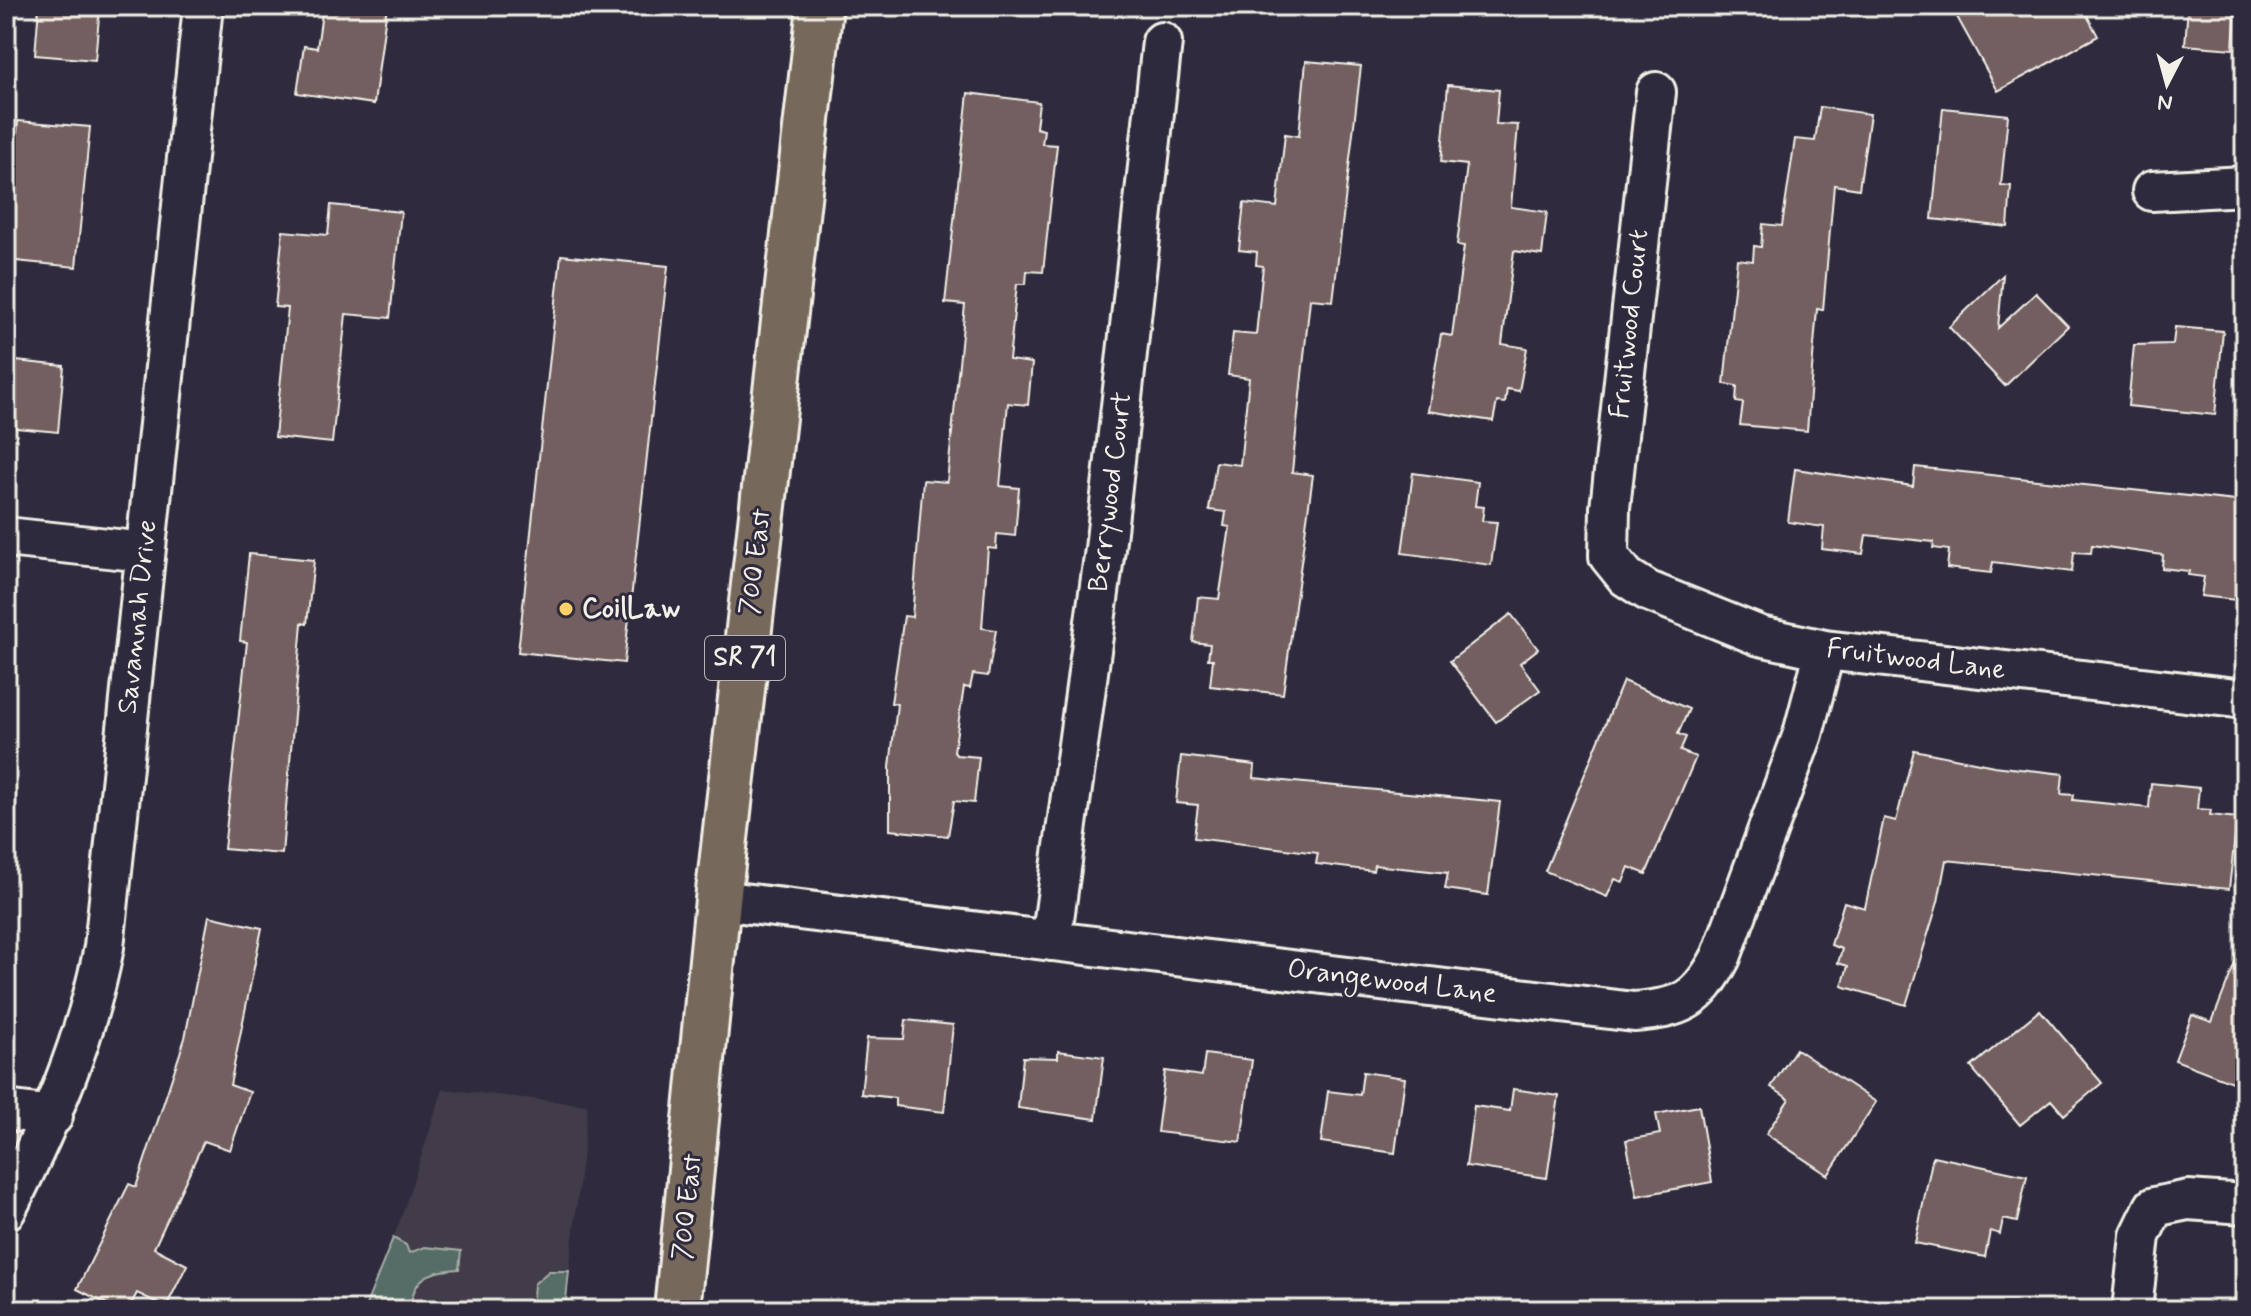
<svg xmlns="http://www.w3.org/2000/svg" width="2251" height="1316" font-family="Mynerve,sans-serif">
	<style>
		.built { fill: #433a48 }
		.green { fill: #576c66; stroke: #a6aea7; stroke-width: 2 }
		.building { fill: #735e60; stroke: #f4f1e8; stroke-width: 2 }
		.lines { fill: none; stroke-linecap: round; stroke-linejoin: round }
		.street-casing { stroke: #f4f1e8; stroke-width: 44 }
		.primary-casing { stroke: #f4f1e8; stroke-width: 50 }
		.street { stroke: #2f2a3d; stroke-width: 38 }
		.primary { stroke: #76695c; stroke-width: 44 }
		.poi-dot { fill: #ffd166; stroke: #2f2a3d; stroke-width: 3 }
		.labels { text-anchor: middle; dominant-baseline: central; stroke-width: 6; stroke-linejoin: round; paint-order: stroke }
		.shield { fill: #2f2a3d; stroke: #b9b5b5; stroke-width: 2 }
		.shield-label { font-size: 26px; font-weight: bold; fill: #f4f1e8 }
		.street-label { font-size: 28px; fill: #f4f1e8; stroke: #2f2a3d }
		.poi-label { font-size: 28px; font-weight: bold; fill: #f4f1e8; stroke: #2f2a3d; text-anchor: start }
	</style>
	<rect width="100%" height="100%" fill="#2f2a3d"/>
	<filter id="ink" filterUnits="userSpaceOnUse"><feTurbulence type="fractalNoise" baseFrequency=".0125" numOctaves="2"/><feDisplacementMap in="SourceGraphic" scale="16" xChannelSelector="R" yChannelSelector="G"/><feConvolveMatrix kernelMatrix="1 2 1 2 8 2 1 2 1" color-interpolation-filters="sRGB"/></filter>
	<g filter="url(#ink)">
		<path class="built" d="M443,1089L588,1105L565,1310H364L401,1218Z"/>
		<path class="green" d="M393,1238L406,1245L409,1253L425,1247L461,1251L459,1269C428,1271 413,1277 410,1310H364Z
			M549,1271H569L565,1310H532L534,1284Z"/>
		<path class="building" d="M39,6H100L95,60L35,55Z
			M323,6H387L374,104L297,93L304,46L317,48Z
			M1951,6H2082L2098,36L1998,91Z
			M2188,6H2236L2233,49L2185,45Z
			M1306,61L1361,66L1333,301L1310,299L1292,472L1313,475L1283,694L1210,686L1213,659H1208L1210,644L1193,642L1198,597L1219,599L1230,527L1224,526L1226,512L1209,510L1216,462L1240,465L1249,378L1228,375L1233,333L1256,335L1263,266L1256,265L1257,252L1239,250L1244,203L1277,207L1285,134L1299,136Z
			M1448,85L1499,90L1496,124L1518,125L1511,207L1547,212L1542,255L1514,251L1502,344L1527,348L1519,391L1507,389L1505,403L1497,402L1493,421L1428,411L1441,334L1452,336L1464,246L1457,245L1467,165L1441,162Z
			M968,93L1039,102L1036,128L1044,130L1042,144L1057,145L1043,272L1027,271L1026,284H1017L1009,360L1032,363L1028,405L1008,403L1000,486L1019,488L1015,536L997,534L996,549L988,548L982,628L996,630L988,676L973,674L970,688L964,687L954,751L956,755L979,757L974,803L954,801L948,836L890,830V767L897,704L891,703L904,616L912,617L923,480L947,482L965,305L945,303Z
			M1820,107L1870,114L1859,189L1834,185L1823,310L1817,309L1807,431L1740,425L1743,403L1736,402L1737,386L1724,384L1737,259L1753,261L1754,246L1761,247L1763,224L1782,226L1795,139L1815,141Z
			M1943,108L2008,115L2001,185L2011,186L2008,227L1932,219Z
			M18,121L90,127L76,267L6,260Z
			M331,205L401,212L390,318L346,314L332,443L275,437L288,308L275,307L283,231L328,235Z
			M561,255L668,266L624,663L518,652Z
			M2003,275L1998,328L2036,293L2068,326L2005,386L1949,327Z
			M2175,327L2223,331L2215,415L2128,406L2134,345L2173,344Z
			M6,360L64,366L58,432L6,427Z
			M1915,467L2245,502V601L2201,596L2204,577L2188,575L2189,571L2162,568L2163,555L2092,545L2091,553L2074,552L2072,572L1993,562L1991,573L1947,568L1949,550L1933,548L1934,542L1866,535L1863,554L1822,549L1824,527L1788,522L1795,469L1913,486Z
			M1413,473L1478,482L1475,506L1484,507L1482,521L1497,522L1491,565L1402,553Z
			M249,554L314,560L307,624L302,623L282,854L224,849L247,642L240,641Z
			M1511,614L1538,649L1520,663L1540,690L1496,722L1450,661Z
			M1623,681L1689,709L1678,734L1686,737L1680,751L1696,757L1646,874L1629,867L1623,882L1615,879L1607,897L1545,871Z
			M1914,750L1994,766L2063,774L2061,794L2074,795L2073,800L2149,808L2151,783L2199,788L2197,809L2211,810L2210,815L2237,818L2229,889L1946,860L1938,902L1906,1005L1842,986L1848,966L1838,963L1842,949L1831,945L1844,902L1865,908L1884,818L1896,821Z
			M1181,756L1255,765L1254,778L1500,802L1488,895L1445,889L1448,873L1374,865L1373,871L1316,864L1318,853L1194,838L1198,805L1176,803Z
			M209,916L262,928L230,1085L250,1092L230,1150L204,1141L154,1248L187,1265L166,1307L137,1293L128,1310H119L77,1289L129,1184L136,1187L185,1038Z
			M2242,945L2245,1065L2237,1084L2175,1060L2192,1015L2212,1022Z
			M2040,1010L2102,1083L2064,1115L2051,1100L2020,1125L1971,1067Z
			M906,1020L953,1025L944,1112L895,1106V1098L861,1094L867,1038L904,1039Z
			M1796,1049L1876,1102L1828,1175L1766,1134L1789,1099L1771,1087Z
			M1058,1051L1104,1057L1096,1119L1018,1108L1023,1057L1058,1058Z
			M1205,1054L1252,1060L1241,1142L1157,1132L1165,1071L1202,1076Z
			M1363,1072L1405,1078L1395,1153L1321,1142L1328,1091L1360,1095Z
			M1513,1089L1559,1096L1547,1178L1466,1166L1474,1106L1510,1111Z
			M1699,1106L1712,1182L1637,1196L1626,1140L1660,1134L1656,1114Z
			M1933,1156L2027,1176L2017,1222L2003,1219L2000,1234L1990,1231L1985,1257L1915,1243Z"/>
		<g class="lines">
			<defs>
				<path id="street" d="M1656,92L1610,508L1609,556L1626,577L1648,591L1760,636L1825,650L2245,699
					M2152,191L2245,186
					M6,537L145,552
					M718,900L1634,1012C1682,1008 1698,1001 1721,957L1803,734L1825,650
					M1051,941L1105,549L1162,42
					M6,1110L53,1116
					M6,1210C49,1124 86,1042 104,947L203,6
					M2132,1310L2140,1236L2154,1207L2188,1200L2245,1204"/>
				<path id="primary" d="M677,1310L718,900L820,6"/>
			</defs>
			<use href="#street" class="street-casing"/>
			<use href="#primary" class="primary-casing"/>
			<use href="#street" class="street"/>
			<use href="#primary" class="primary"/>
		</g>
	</g>
	<circle class="poi-dot" cx="566" cy="609" r="8"/>
	<g class="labels">
		<rect class="shield" x="705" y="636" width="80" height="44" rx="6"/>
		<g class="shield-label">
			<text x="745" y="658">SR 71</text>
		</g>
		<g class="street-label">
			<text transform="translate(1630 324) rotate(-84)">Fruitwood Court</text>
			<text transform="translate(1111 492) rotate(-83)">Berrywood Court</text>
			<text transform="translate(756 562) rotate(-83)">700 East</text>
			<text transform="translate(138 617) rotate(-84)">Savannah Drive</text>
			<text transform="translate(1916 660) rotate(7)">Fruitwood Lane</text>
			<text transform="translate(1392 982) rotate(7)">Orangewood Lane</text>
			<text transform="translate(688 1207) rotate(-84)">700 East</text>
		</g>
		<g class="poi-label">
			<text x="582" y="609">CoilLaw</text>
		</g>
	</g>
	<rect width="2251" height="1316" fill="none" stroke="#2f2a3d" stroke-width="32"/>
	<rect x="16" y="16" width="2219" height="1284" fill="none" stroke="#f4f1e8" stroke-width="3" filter="url(#ink)"/>
	<g transform="translate(2167 84) rotate(186)" stroke="#2f2a3d" stroke-width="6" paint-order="stroke">
	<path d="M0-6L14 30L0 20L-14 30Z" fill="#f4f1e8"/>
	<text y="-12" font-size="22" font-weight="bold" text-anchor="middle" fill="#f4f1e8">N</text>
	</g>
</svg>
